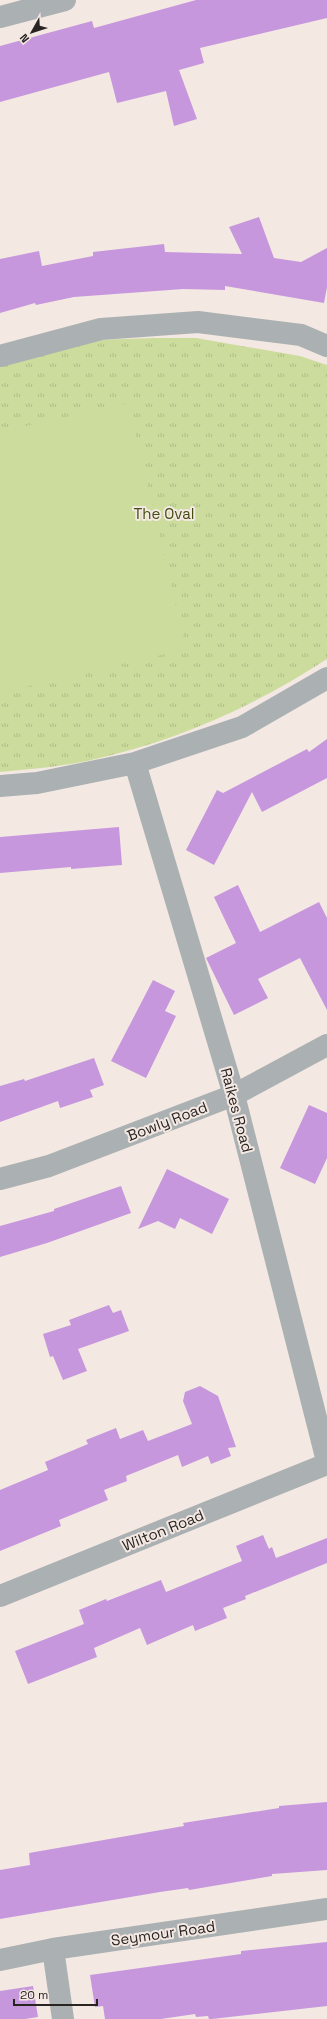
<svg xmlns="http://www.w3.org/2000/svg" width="327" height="2019" font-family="'Space Grotesk',sans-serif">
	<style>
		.park { fill: url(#park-tufts) }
		.garden { fill: #ccdc9d }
		.building { fill: #c697dd }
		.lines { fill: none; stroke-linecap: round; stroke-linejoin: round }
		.minor { stroke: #abb1b2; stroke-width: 22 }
		.labels { text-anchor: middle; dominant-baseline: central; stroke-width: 4; stroke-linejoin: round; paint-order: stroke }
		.park-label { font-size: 15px; fill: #424e11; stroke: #f4e8e3 }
		.street-label { font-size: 15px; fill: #292422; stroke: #f4e8e3 }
	</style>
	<defs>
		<pattern id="park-tufts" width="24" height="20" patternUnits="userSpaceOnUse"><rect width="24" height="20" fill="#ccdc9d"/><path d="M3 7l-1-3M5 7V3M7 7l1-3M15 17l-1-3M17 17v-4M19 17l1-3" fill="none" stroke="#afbd87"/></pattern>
	</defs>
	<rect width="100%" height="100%" fill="#f4e8e3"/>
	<path class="park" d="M152,338H196L300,356L327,365V659C249,709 177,741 87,761C59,767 29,769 0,772V366L96,340Z"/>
	<path class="garden" d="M128,403L186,649L0,693V432Z"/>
	<path class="building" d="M196,0H327V18L200,48L204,63L179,70L197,119L174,126L166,91L117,103L109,72L0,102V46L92,21L94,28Z
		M259,217L274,258L301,262L327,248V287L324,303L225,286V290L183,289L74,297L36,305L35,303L0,313V259L39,251L42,266L93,256V252L164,244L165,252L242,254L229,227Z
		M327,739V778L262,812L252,792L214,865L186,850L217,790L223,793L307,749L309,752Z
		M119,827L122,865L71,869V867L0,873V837Z
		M238,885L260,932L319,902L327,918V1010L300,958L258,979L268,998L234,1015L206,958L236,943L214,897Z
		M153,980L175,991L165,1011L176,1016L146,1078L111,1061Z
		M94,1058L104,1085L90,1090L93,1097L60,1108L58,1101L0,1122V1086L24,1079L25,1081Z
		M309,1105L327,1113V1158L315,1184L280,1168Z
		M167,1169L229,1199L212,1234L180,1218L175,1229L158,1221L138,1229Z
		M121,1186L131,1213L47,1243L0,1257V1226L54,1211V1209Z
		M109,1305L113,1313L121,1310L129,1331L78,1349L87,1371L63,1380L53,1356L50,1357L43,1334L71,1325L69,1320Z
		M200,1386L218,1396L236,1447L228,1448L231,1456L211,1464L208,1456L182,1467L178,1455L126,1476L127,1481L104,1490L108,1500L59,1520L61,1526L0,1551V1490L48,1470L45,1462L88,1444L86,1440L116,1428L120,1439L143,1430L148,1441L192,1424L183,1401L185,1392Z
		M263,1535L269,1549L272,1547L276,1558L327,1538V1563L245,1596L246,1599L223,1608L227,1618L195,1631L193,1625L147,1645L140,1628L94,1648L97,1657L28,1684L15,1651L84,1624L79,1610L106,1599L107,1601L161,1580L166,1592L242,1561L236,1546Z
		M327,1802V1870L272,1874V1876L189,1890L188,1888L160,1892L0,1919V1870L30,1865L29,1853L184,1826L183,1823L279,1808V1806Z
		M327,1942V2006L212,2019H209L208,2016L196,2017L195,2014L161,2019H105L103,2006L95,2007L90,1975L241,1954V1951Z
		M33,1986L38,2017L25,2019H0V1991Z"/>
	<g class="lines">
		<path class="minor" d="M0,17L65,0
			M0,356L101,329L198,322L301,335L327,346
			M135,763L234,1095L327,1461
			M0,786L37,783L135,763L242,727L327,678
			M0,1179L49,1166L234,1095L327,1045
			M0,1596L327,1464
			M53,1949L63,2019
			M0,1960L53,1949L327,1909"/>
	</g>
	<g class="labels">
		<g class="park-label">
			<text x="164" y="513">The Oval</text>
		</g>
		<g class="street-label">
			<text transform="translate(237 1110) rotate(75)">Raikes Road</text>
			<text transform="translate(167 1121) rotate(-21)">Bowly Road</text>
			<text transform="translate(163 1530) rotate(-22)">Wilton Road</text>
			<text transform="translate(163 1933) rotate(-8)">Seymour Road</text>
		</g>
	</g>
	<g transform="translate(32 32) rotate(231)" stroke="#f4e8e3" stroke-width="3" paint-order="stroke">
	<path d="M0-3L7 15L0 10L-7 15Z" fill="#292422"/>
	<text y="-6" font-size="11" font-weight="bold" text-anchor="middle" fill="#292422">N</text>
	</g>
	<path d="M14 1999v6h83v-6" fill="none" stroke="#292422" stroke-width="2"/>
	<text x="20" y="1999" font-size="12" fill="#292422" stroke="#f4e8e3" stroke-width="3" paint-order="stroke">20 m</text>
</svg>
